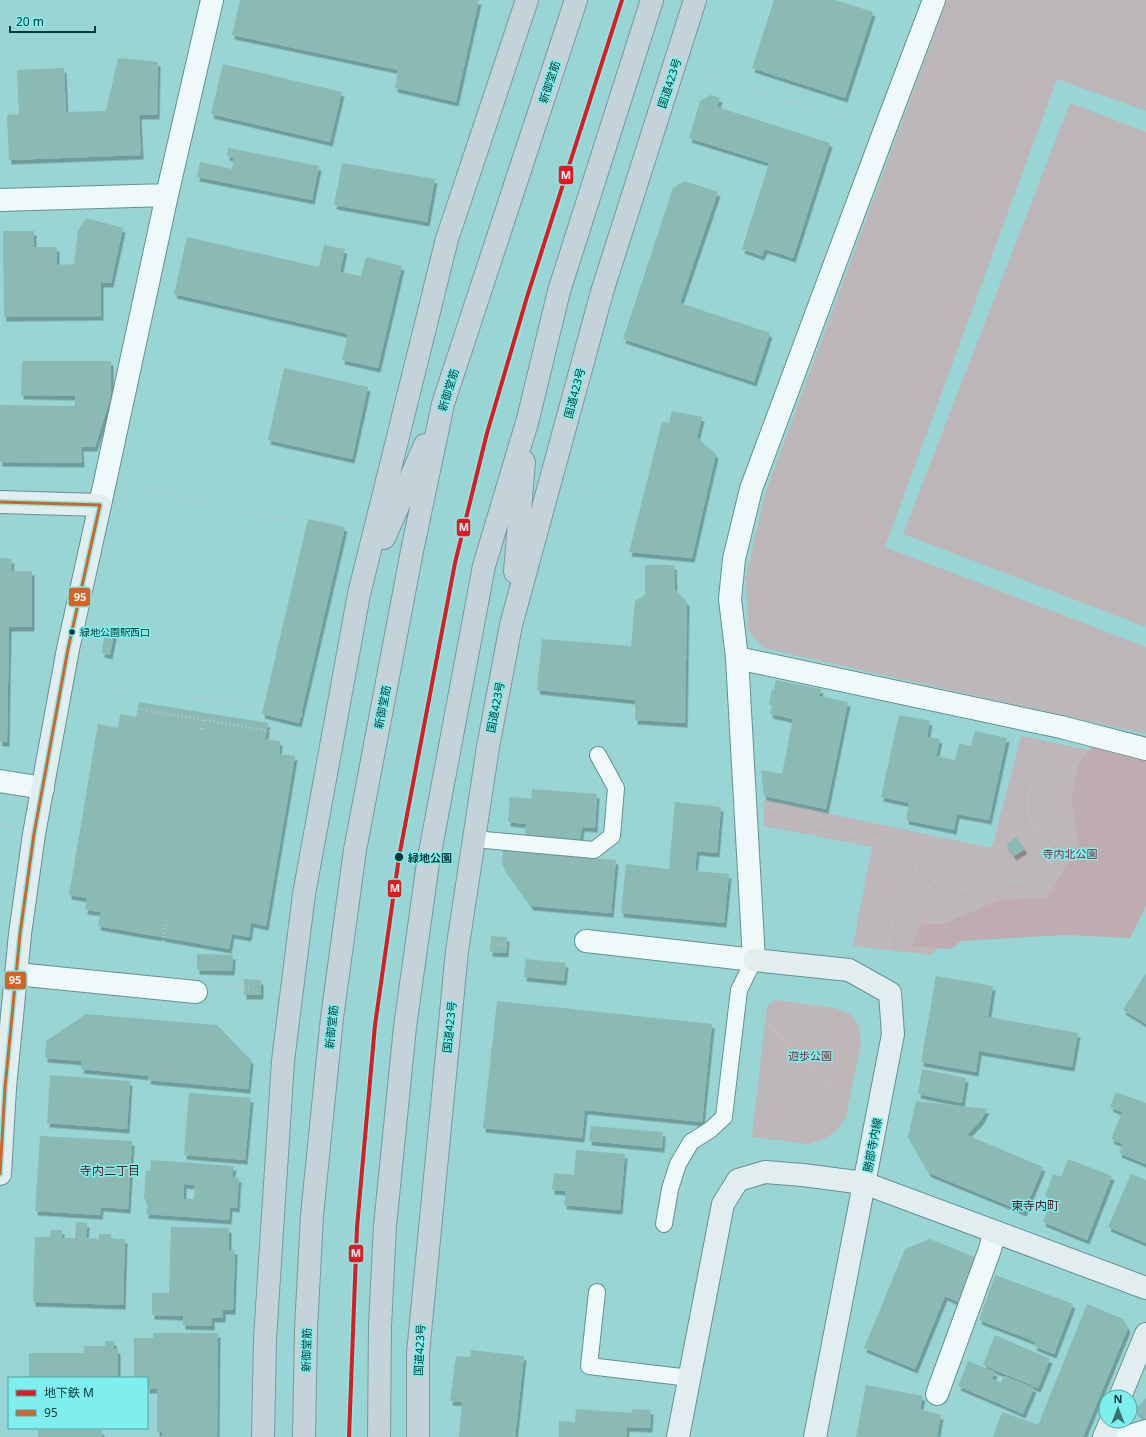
<svg xmlns="http://www.w3.org/2000/svg" width="1146" height="1437" font-family="'Noto Sans','Noto Sans JP',sans-serif">
	<style>
		.green { fill: #bdb7ba }
		.forest { fill: #beacb1 }
		.building { fill: #8bbab4; fill-rule: evenodd; filter: url(#shadow) }
		.lines { fill: none; stroke-linecap: round; stroke-linejoin: round }
		.lane-casing { stroke: #649291; stroke-width: 18 }
		.street-casing { stroke: #649291; stroke-width: 24 }
		.secondary-casing { stroke: #649291; stroke-width: 24 }
		.highway-casing { stroke: #759ba1; stroke-width: 24 }
		.path { stroke: #b7caca; stroke-width: 2.5; stroke-dasharray: 1 3; stroke-linecap: butt }
		.lane { stroke: #f0f9f9; stroke-width: 16 }
		.street { stroke: #f0f9f9; stroke-width: 22 }
		.secondary { stroke: #e2edef; stroke-width: 22 }
		.highway { stroke: #c4d3d9; stroke-width: 22 }
		.bus-1-casing { stroke: #7eefec; stroke-width: 6 }
		.bus-1 { stroke: #da6124; stroke-width: 3 }
		.metro-1-casing { stroke: #7eefec; stroke-width: 7 }
		.metro-1 { stroke: #e5171f; stroke-width: 4 }
		.bus-dot { fill: #023938; stroke: #7eefec; stroke-width: 1.5 }
		.labels { text-anchor: middle; dominant-baseline: central; stroke-width: 3; stroke-linejoin: round; paint-order: stroke }
		.bus-label { font-size: 10px; fill: #023938; stroke: #7eefec; text-anchor: start }
		.street-label { font-size: 11px; fill: #023938; stroke: #7eefec }
		.park-label { font-size: 11px; fill: #8a283c; stroke: #7eefec }
		.stop-label { font-size: 11px; font-weight: bold; fill: #023938; stroke: #7eefec; text-anchor: start }
		.neighbourhood-label { font-size: 12px; fill: #591422; stroke: #7eefec }
		.line-badge { stroke: #7eefec; stroke-width: 1.5 }
		.badge-label { font-size: 11px; text-anchor: middle; font-weight: bold; fill: #fff }
	</style>
	<defs>
		<filter id="shadow"><feDropShadow dx="2.5" dy="4.5" stdDeviation="0" flood-color="#0004"/></filter>
	</defs>
	<rect width="100%" height="100%" fill="#98d5d4"/>
	<path class="green" d="M947,0H1146V111L1057,79L885,547L1146,647V734L763,648L748,630L746,576L765,494Z
		M1070,103L1146,132V627L903,534Z
		M1021,736L1146,762V890L1121,938L1068,929L954,934L931,955L853,946L872,847L764,826V800L992,848Z
		M775,1000L835,1008L850,1014L859,1026L861,1043L846,1118L836,1131L824,1139L809,1144L752,1137L767,1006Z"/>
	<path class="forest" d="M1093,745L1146,758V906L1130,938L1066,935L961,941L951,949L912,946L921,924H943L1000,900L1048,897L1078,845L1072,799L1078,765Z"/>
	<path class="building" d="M240,0H479L456,102L395,88L398,70L232,35Z
		M774,0H835L873,12L845,98L752,68Z
		M118,58L158,62L157,115H139L141,155L9,160L7,115L19,114L17,70L64,68L66,112L106,111Z
		M223,64L342,92L330,142L211,114Z
		M711,95L720,98L717,107L830,143L793,258L765,249L762,256L742,249L769,163L689,138L700,101Z
		M228,148L319,166L312,200L197,177L200,162L232,169L234,158L227,156Z
		M342,163L435,179L427,222L334,205Z
		M684,181L718,192L680,303L770,333L754,382L623,339L673,188Z
		M86,218L123,228L111,283H101V316L4,317L3,231H34V247H57V265L74,264L78,231Z
		M187,237L319,267L324,245L345,249L340,272L361,276L366,257L402,266L378,368L342,360L348,334L174,294Z
		M22,361H111V396L95,447H81L82,463L0,462V405L75,406V396L21,395Z
		M284,368L368,387L352,459L268,440Z
		M672,411L702,417L697,438L716,454L692,558L629,552L662,422L669,423Z
		M308,519L345,527L299,723L262,714Z
		M0,558L12,559L11,571H32V627H9L7,742H0Z
		M645,565H674L675,590L687,602L685,723L635,720V700L537,690L542,639L631,646L635,601L645,595Z
		M105,632L114,634L110,655L102,653Z
		M776,680L821,689L819,696L848,702L826,809L764,796L761,770L782,774L793,719L770,714L772,705H769L772,689L774,690Z
		M139,702L268,723L265,739L280,741L279,754L295,756L266,926L251,923L249,937L232,934L229,949L98,926L101,912L85,910L87,898L69,895L98,724L118,728L120,714L136,717Z
		M899,715L930,721L927,737L940,739L936,756L955,760L959,743L971,746L975,731L1007,738L989,820L957,814L954,830L906,820L909,803L881,797Z
		M532,789L597,794L595,828L582,827L580,841L525,836L526,824L508,822L510,797L531,799Z
		M675,802L721,807L717,853L697,851L695,871L729,874L724,923L621,913L626,864L669,869Z
		M1016,837L1025,849L1014,856L1006,845Z
		M503,850L616,860L611,913L531,906L502,865Z
		M491,936L507,937L506,953L490,952Z
		M197,954L233,955L232,971L197,970Z
		M526,959L566,963L564,981L524,977Z
		M1146,973V1024L1123,1010Z
		M936,976L993,986L988,1017L1078,1033L1072,1067L979,1051L976,1072L921,1062Z
		M244,979L261,980V995H244Z
		M497,1001L712,1024L702,1122L585,1110L582,1138L483,1128Z
		M86,1014L217,1025L251,1060L248,1089L148,1080L149,1076L81,1069L82,1061L45,1058L46,1041Z
		M922,1069L966,1078L962,1103L918,1094Z
		M50,1075L130,1081L127,1129L47,1123Z
		M1116,1092L1146,1103V1164L1119,1153L1123,1144L1111,1139L1122,1112L1110,1107Z
		M189,1093L251,1098L245,1160L184,1155Z
		M916,1101L987,1109L981,1120L967,1135L1043,1167L1024,1212L929,1173L908,1137Z
		M591,1126L663,1132L662,1148L589,1141Z
		M40,1136L132,1141L128,1209L101,1207L100,1215L35,1211Z
		M576,1150L625,1154L620,1210L564,1205L566,1191L552,1190L554,1173L574,1175Z
		M1068,1159L1112,1176L1087,1240L1043,1222L1052,1199L1045,1196L1053,1174L1061,1177Z
		M151,1160L234,1166L232,1177L239,1178L237,1208L230,1207L229,1220L146,1214L148,1200L144,1199L146,1171H150ZM184,1184L195,1185L194,1199H184Z
		M1131,1174L1146,1180V1243L1108,1227Z
		M76,1222L87,1223L86,1238L99,1239V1234H111V1239H125L123,1305L33,1302L35,1237H50L51,1230H62V1238H75Z
		M171,1227L229,1228V1250H235L233,1310H223V1318H212V1326L183,1325V1316L152,1315V1293H169Z
		M930,1239L977,1258L958,1302L945,1296L915,1369L864,1348L905,1249Z
		M995,1275L1073,1304L1054,1354L1034,1346L1036,1342L979,1320Z
		M1087,1304L1123,1319L1128,1328L1083,1437H993L1002,1412L1038,1425Z
		M153,1333H218L217,1437H162V1432H157V1389H147V1378H134V1338H153Z
		M995,1335L1050,1359L1038,1388L983,1365Z
		M105,1341H114V1349H118V1378H29V1353H84V1346H105Z
		M471,1350L524,1356L515,1437H459L462,1402L450,1401L456,1356L470,1357Z
		M968,1361L995,1372L992,1379L1001,1382L1004,1376L1034,1388L1023,1414L958,1386Z
		M866,1385L923,1396L920,1409L941,1415L937,1437H856Z
		M1146,1398V1420H1145L1135,1410Z
		M576,1409L632,1413V1409L651,1410L650,1428L627,1427L626,1437H559V1421L575,1422Z
		M38,1430H102V1437H38Z"/>
	<g class="lines">
		<defs>
			<path id="lane" d="M474,839L594,850L612,836L616,788L598,755
				M664,1224L670,1189L678,1164L691,1142L710,1130L724,1117L739,990L754,960
				M597,1292L589,1366L690,1378"/>
			<path id="street" d="M0,200L167,195
				M100,505L167,195L212,0
				M737,658L1061,727L1146,749
				M0,781L43,788
				M586,941L754,960L737,658L730,599L734,559L751,489L884,132L934,0
				M16,974L196,992
				M937,1394L989,1252L995,1232
				M1127,1437L1146,1431"/>
			<path id="secondary" d="M0,502L100,505L68,649L34,834L20,934L5,1088L0,1174
				M754,960L849,970L890,993L893,1034L815,1437
				M1120,1397L1146,1334
				M678,1437L723,1204L738,1180L765,1172L803,1175L864,1183L1146,1288
				M1104,1437L1111,1421"/>
			<path id="highway" d="M384,538L425,445
				M515,572L524,462
				M263,1437L265,1339L283,1061L304,894L359,594L447,239L527,0
				M304,1437L306,1329L312,1215L332,1018L355,850L412,551L443,404L576,0
				M379,1437L380,1326L385,1226L405,1027L428,863L484,566L528,419L559,291L652,0
				M418,1437V1353L457,951L488,747L511,625L602,292L695,0"/>
		</defs>
		<use href="#lane" class="lane-casing"/>
		<use href="#street" class="street-casing"/>
		<use href="#secondary" class="secondary-casing"/>
		<use href="#highway" class="highway-casing"/>
		<path class="path" d="M699,72L860,124
			M129,487L307,524
			M574,490L638,503
			M103,703L306,737
			M95,710L129,686L264,709
			M301,715L311,717
			M202,729L204,720
			M771,809H777L795,813L800,821L896,843
			M0,825L10,826
			M892,872L899,882
			M914,880L916,866
			M928,886L941,876
			M880,888L888,891
			M936,897L993,883L1027,881L1043,875L1050,865L1049,846L1032,825L1027,806L1031,781L1051,751
			M498,944L520,947
			M887,953L895,908
			M161,957L166,921
			M220,987H252
			M536,988L562,990
			M760,1016L852,1106
			M599,1118L674,1126"/>
		<use href="#lane" class="lane"/>
		<use href="#street" class="street"/>
		<use href="#secondary" class="secondary"/>
		<use href="#highway" class="highway"/>
		<defs>
			<path id="bus-1" d="M0,502L100,505L68,649L34,834L20,934L5,1088L0,1174"/>
		</defs>
		<use href="#bus-1" class="bus-1-casing"/>
		<use href="#bus-1" class="bus-1"/>
		<defs>
			<path id="metro-1" d="M349,1437L357,1227L375,1025L399,857L455,563L487,433L527,297L622,0"/>
		</defs>
		<use href="#metro-1" class="metro-1-casing"/>
		<use href="#metro-1" class="metro-1"/>
	</g>
	<g class="bus-dot">
		<circle cx="72" cy="632" r="3.5"/>
		<circle cx="399" cy="857" r="5"/>
	</g>
	<g class="labels">
		<g class="bus-label">
			<text x="80" y="632">緑地公園駅西口</text>
		</g>
		<g class="street-label">
			<text transform="translate(549 82) rotate(-72)">新御堂筋</text>
			<text transform="translate(669 83) rotate(-72)">国道423号</text>
			<text transform="translate(448 390) rotate(-73)">新御堂筋</text>
			<text transform="translate(574 393) rotate(-75)">国道423号</text>
			<text transform="translate(382 707) rotate(-79)">新御堂筋</text>
			<text transform="translate(495 707) rotate(-79)">国道423号</text>
			<text transform="translate(331 1027) rotate(-84)">新御堂筋</text>
			<text transform="translate(449 1027) rotate(-84)">国道423号</text>
			<text transform="translate(872 1145) rotate(-79)">勝部寺内線</text>
			<text transform="translate(306 1350) rotate(-89)">新御堂筋</text>
			<text transform="translate(419 1350) rotate(-87)">国道423号</text>
		</g>
		<g class="park-label">
			<text x="1070" y="853">寺内北公園</text>
			<text x="810" y="1055">遊歩公園</text>
		</g>
		<g class="stop-label">
			<text x="408" y="857">緑地公園</text>
		</g>
		<g class="neighbourhood-label">
			<text x="110" y="1170">寺内二丁目</text>
			<text x="1035" y="1205">東寺内町</text>
		</g>
	</g>
	<g class="line-badge">
		<rect x="558" y="165" width="16" height="20" rx="4" fill="#e5171f"/>
		<rect x="456" y="518" width="15" height="19" rx="4" fill="#e5171f"/>
		<rect x="68" y="587" width="23" height="20" rx="4" fill="#da6124"/>
		<rect x="387" y="879" width="15" height="19" rx="4" fill="#e5171f"/>
		<rect x="4" y="971" width="23" height="19" rx="4" fill="#da6124"/>
		<rect x="348" y="1244" width="16" height="19" rx="4" fill="#e5171f"/>
	</g>
	<g class="badge-label">
		<text x="566" y="179">M</text>
		<text x="464" y="531">M</text>
		<text x="80" y="601">95</text>
		<text x="395" y="892">M</text>
		<text x="15" y="984">95</text>
		<text x="356" y="1257">M</text>
	</g>
	<rect x="8" y="1377" width="140" height="52" fill="#7eefec" stroke="#4ca6a4"/>
	<rect x="16" y="1390" width="20" height="6" fill="#e5171f" stroke="#4ca6a4"/>
	<text x="44" y="1397" font-size="12" fill="#023938">地下鉄 M</text>
	<rect x="16" y="1410" width="20" height="6" fill="#da6124" stroke="#4ca6a4"/>
	<text x="44" y="1417" font-size="12" fill="#023938">95</text>
	<g transform="translate(1118 1409)"><circle r="19" fill="#7eefec" stroke="#4ca6a4"/>
	<path d="M0-3L7 15L0 10L-7 15Z" fill="#36706f"/>
	<text y="-6" font-size="11" font-weight="bold" text-anchor="middle" fill="#023938">N</text>
	</g>
	<path d="M10 26v6h85v-6" fill="none" stroke="#023938" stroke-width="2"/>
	<text x="16" y="26" font-size="12" fill="#023938" stroke="#7eefec" stroke-width="3" paint-order="stroke">20 m</text>
</svg>
